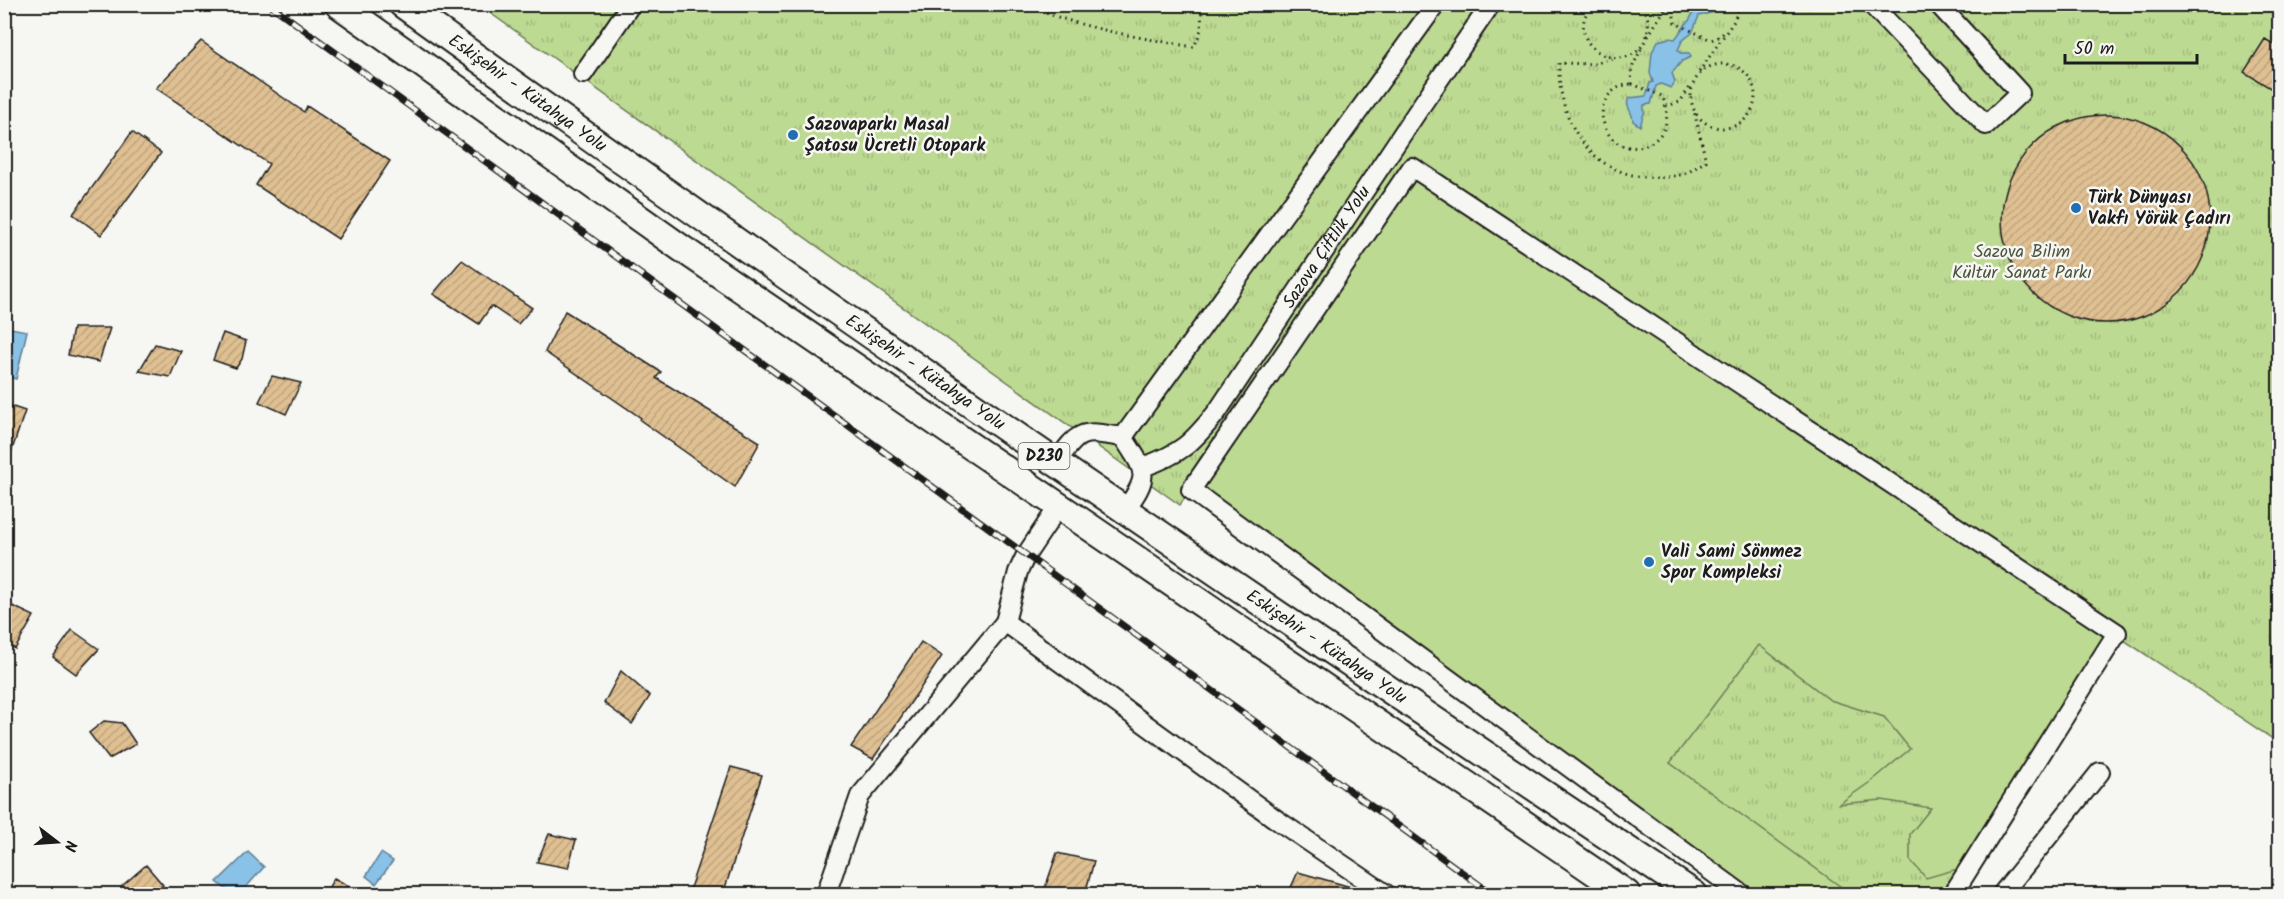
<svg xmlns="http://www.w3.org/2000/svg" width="2284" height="899" font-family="Kalam,sans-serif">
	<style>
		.green { fill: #bdda92; stroke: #6c7b57; stroke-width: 1.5 }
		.park { fill: url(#park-tufts); stroke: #6c7b57; stroke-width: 1.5 }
		.water { fill: #89c1e7; stroke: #5d7f96; stroke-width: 1.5 }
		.building { fill: url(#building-hatch); stroke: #1c1c1c; stroke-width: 1.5 }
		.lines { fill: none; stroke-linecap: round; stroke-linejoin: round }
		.minor-casing { stroke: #1c1c1c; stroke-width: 22 }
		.highway-casing { stroke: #1c1c1c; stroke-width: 30 }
		.path { stroke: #1c1c1c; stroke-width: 3; stroke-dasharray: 1.5 4.5; stroke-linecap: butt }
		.minor { stroke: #f6f6f2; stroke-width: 18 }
		.highway { stroke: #f6f6f2; stroke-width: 26 }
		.rail-casing { stroke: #1c1c1c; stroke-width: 7 }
		.rail { stroke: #f6f6f2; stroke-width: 4.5; stroke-dasharray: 14; stroke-linecap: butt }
		.poi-dot { fill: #1f6fb2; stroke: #f6f6f2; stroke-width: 2 }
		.labels { text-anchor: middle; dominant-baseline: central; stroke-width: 5; stroke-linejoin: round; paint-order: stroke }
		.shield { fill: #f6f6f2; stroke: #5d5d5c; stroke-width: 1.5 }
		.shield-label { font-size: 16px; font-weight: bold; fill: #1c1c1c }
		.street-label { font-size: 18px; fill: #1c1c1c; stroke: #f6f6f2 }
		.poi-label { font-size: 18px; font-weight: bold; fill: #1c1c1c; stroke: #f6f6f2; text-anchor: start }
		.park-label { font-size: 18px; fill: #4c553f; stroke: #f6f6f2 }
	</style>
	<defs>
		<pattern id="park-tufts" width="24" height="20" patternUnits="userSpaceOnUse" patternTransform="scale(1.5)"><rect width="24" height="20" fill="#bdda92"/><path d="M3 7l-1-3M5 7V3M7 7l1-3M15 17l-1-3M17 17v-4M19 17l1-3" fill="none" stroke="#a2ba7d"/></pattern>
		<pattern id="building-hatch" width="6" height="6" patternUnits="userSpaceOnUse" patternTransform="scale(1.5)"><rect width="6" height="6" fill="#dfc092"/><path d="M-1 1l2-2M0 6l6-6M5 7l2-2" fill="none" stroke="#bfa47d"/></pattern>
	</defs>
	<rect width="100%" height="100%" fill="#f6f6f2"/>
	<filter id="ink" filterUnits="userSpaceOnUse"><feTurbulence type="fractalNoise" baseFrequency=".0167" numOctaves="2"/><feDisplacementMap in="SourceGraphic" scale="12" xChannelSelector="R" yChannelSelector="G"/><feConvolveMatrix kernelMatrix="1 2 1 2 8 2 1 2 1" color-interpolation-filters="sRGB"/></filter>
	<g filter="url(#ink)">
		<path class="green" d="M1412,167L2117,633L1953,894H1742L1191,490Z"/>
		<path class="park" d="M479,5H2279V743L1412,167L1180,505Z
			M1759,645L1830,700L1884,717L1910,749L1873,780L1839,804L1882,800L1931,808L1910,834V860L1926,878L1971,865L1953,894H1851L1670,763Z"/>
		<path class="water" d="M1697,4L1713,5L1714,12L1699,16L1692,33L1682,41L1678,50L1680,53H1689L1691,57L1682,61L1672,73L1675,82L1671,88L1661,84L1656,86L1651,104L1644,105V113L1640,126L1633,121C1633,111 1624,107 1629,98L1646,96L1650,83L1653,82L1650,73L1652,52L1658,41L1669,38L1675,39L1690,19Z
			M5,327L27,331L16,379L5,376Z
			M248,852L264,867L240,894H232L217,882Z
			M381,853L393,861L376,884L366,876Z"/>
		<path class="building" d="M2265,39L2280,48V94L2244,72Z
			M201,41L304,112L307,106L390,161L338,239L256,185L269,164L156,88Z
			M2002 219a104 104 0 1 1 208 0a104 104 0 1 1-208 0Z
			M132,132L161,153L101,235L73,214Z
			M462,260L532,308L518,324L491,306L479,324L433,294Z
			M565,311L661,372L656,378L760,442L735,487L640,420L641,418L545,352Z
			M73,328H110L99,362L68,355Z
			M223,333L246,341L242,359L236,368L213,360Z
			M155,344L181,351L170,377L139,371Z
			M272,376L301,383L286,414L259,402Z
			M4,404L25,411L7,465H4Z
			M4,602L34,616L15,649L4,640Z
			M72,630L99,649L76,674L53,657Z
			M921,642L942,656L873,759L851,747Z
			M621,671L650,696L632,724L604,703Z
			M104,721L122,723L136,744L109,759L89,733Z
			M731,767L762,775L723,894H705L690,888Z
			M549,834L576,840L568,868L537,862Z
			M1057,853L1094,861L1085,894H1043Z
			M146,865L163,885L153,894H131L122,886Z
			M1298,872L1358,889L1364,894H1288Z
			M334,878L363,894H325Z"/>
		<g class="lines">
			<defs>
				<g id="minor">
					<path d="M1871,4L1986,125L2020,93L1938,4"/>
					<path d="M583,74L631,4"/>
					<path d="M1123,437L1436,4"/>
					<path d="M1056,464C1079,428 1083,431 1123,437C1146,473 1151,474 1125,510"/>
					<path id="s1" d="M1143,467C1182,453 1191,444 1217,412L1421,106L1491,4"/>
					<path d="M1005,622L1018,572L1026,555L1058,507"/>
					<path d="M826,894L860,796L1005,622L1277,820L1386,894"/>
					<path d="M1742,894L1191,490L1412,167L2117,633L1953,894"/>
					<path d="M2002,894L2100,772"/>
				</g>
				<g id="highway">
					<path d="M338,4L681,248L1627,894"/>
					<path id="s2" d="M402,4C827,310 1259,604 1694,894"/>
				</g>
			</defs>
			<use href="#minor" class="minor-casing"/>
			<use href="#highway" class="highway-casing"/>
			<path class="path" d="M1024,4C1078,28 1136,37 1194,47L1201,30L1202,4
				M1592,4C1558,49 1634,82 1647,35C1650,24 1648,13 1641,4
				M1672,4L1675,23L1711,40L1721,36L1724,32
				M1648,36L1668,4
				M1612,58L1594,64L1559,63C1557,116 1587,172 1645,177C1659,178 1672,178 1686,173C1693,170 1699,165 1706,161L1694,111
				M1691 96a32 32 0 1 1 64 0a32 32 0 1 1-64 0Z
				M1699,72L1734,21L1740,4
				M1632,84L1662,96C1685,145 1617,168 1604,124C1601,116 1602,108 1605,101C1611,90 1620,85 1632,84Z
				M1632,84L1631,70L1642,47
				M1666,106L1680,102L1691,85"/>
			<use href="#minor" class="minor"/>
			<use href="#highway" class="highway"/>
			<defs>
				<path id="rail" d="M269,4L1492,894"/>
			</defs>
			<use href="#rail" class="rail-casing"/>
			<use href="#rail" class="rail"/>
		</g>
	</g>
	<g class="poi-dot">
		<circle cx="793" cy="135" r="6"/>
		<circle cx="2076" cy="208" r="6"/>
		<circle cx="1649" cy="562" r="6"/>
	</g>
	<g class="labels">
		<rect class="shield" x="1018.5" y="443" width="51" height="26" rx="4.5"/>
		<g class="shield-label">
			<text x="1044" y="456">D230</text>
		</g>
		<g class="street-label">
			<text stroke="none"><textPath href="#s2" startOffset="154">Eskişehir - Kütahya Yolu</textPath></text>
			<text stroke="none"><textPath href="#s1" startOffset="292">Sazova Çiftlik Yolu</textPath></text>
			<text stroke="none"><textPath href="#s2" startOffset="640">Eskişehir - Kütahya Yolu</textPath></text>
			<text stroke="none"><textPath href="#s2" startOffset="1126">Eskişehir - Kütahya Yolu</textPath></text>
		</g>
		<g class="poi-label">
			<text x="805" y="125">Sazovaparkı Masal<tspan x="805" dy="21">Şatosu Ücretli Otopark</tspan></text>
			<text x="2088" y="198">Türk Dünyası<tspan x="2088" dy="21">Vakfı Yörük Çadırı</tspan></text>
			<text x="1661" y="552">Vali Sami Sönmez<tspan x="1661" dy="21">Spor Kompleksi</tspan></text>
		</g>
		<g class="park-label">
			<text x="2022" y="252">Sazova Bilim<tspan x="2022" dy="21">Kültür Sanat Parkı</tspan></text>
		</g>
	</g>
	<rect width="2284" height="899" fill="none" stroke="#f6f6f2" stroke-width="24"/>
	<rect x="12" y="12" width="2260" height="875" fill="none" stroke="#1c1c1c" stroke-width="2" filter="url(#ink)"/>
	<g transform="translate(57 842) rotate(107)" stroke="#f6f6f2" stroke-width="4.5" paint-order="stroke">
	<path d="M0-4.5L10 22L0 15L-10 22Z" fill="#1c1c1c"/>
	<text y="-9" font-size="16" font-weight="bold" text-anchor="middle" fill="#1c1c1c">N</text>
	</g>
	<path d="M2065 54v9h132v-9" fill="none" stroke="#1c1c1c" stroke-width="3"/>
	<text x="2074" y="54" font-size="18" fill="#1c1c1c" stroke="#f6f6f2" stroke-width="4.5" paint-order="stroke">50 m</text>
</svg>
